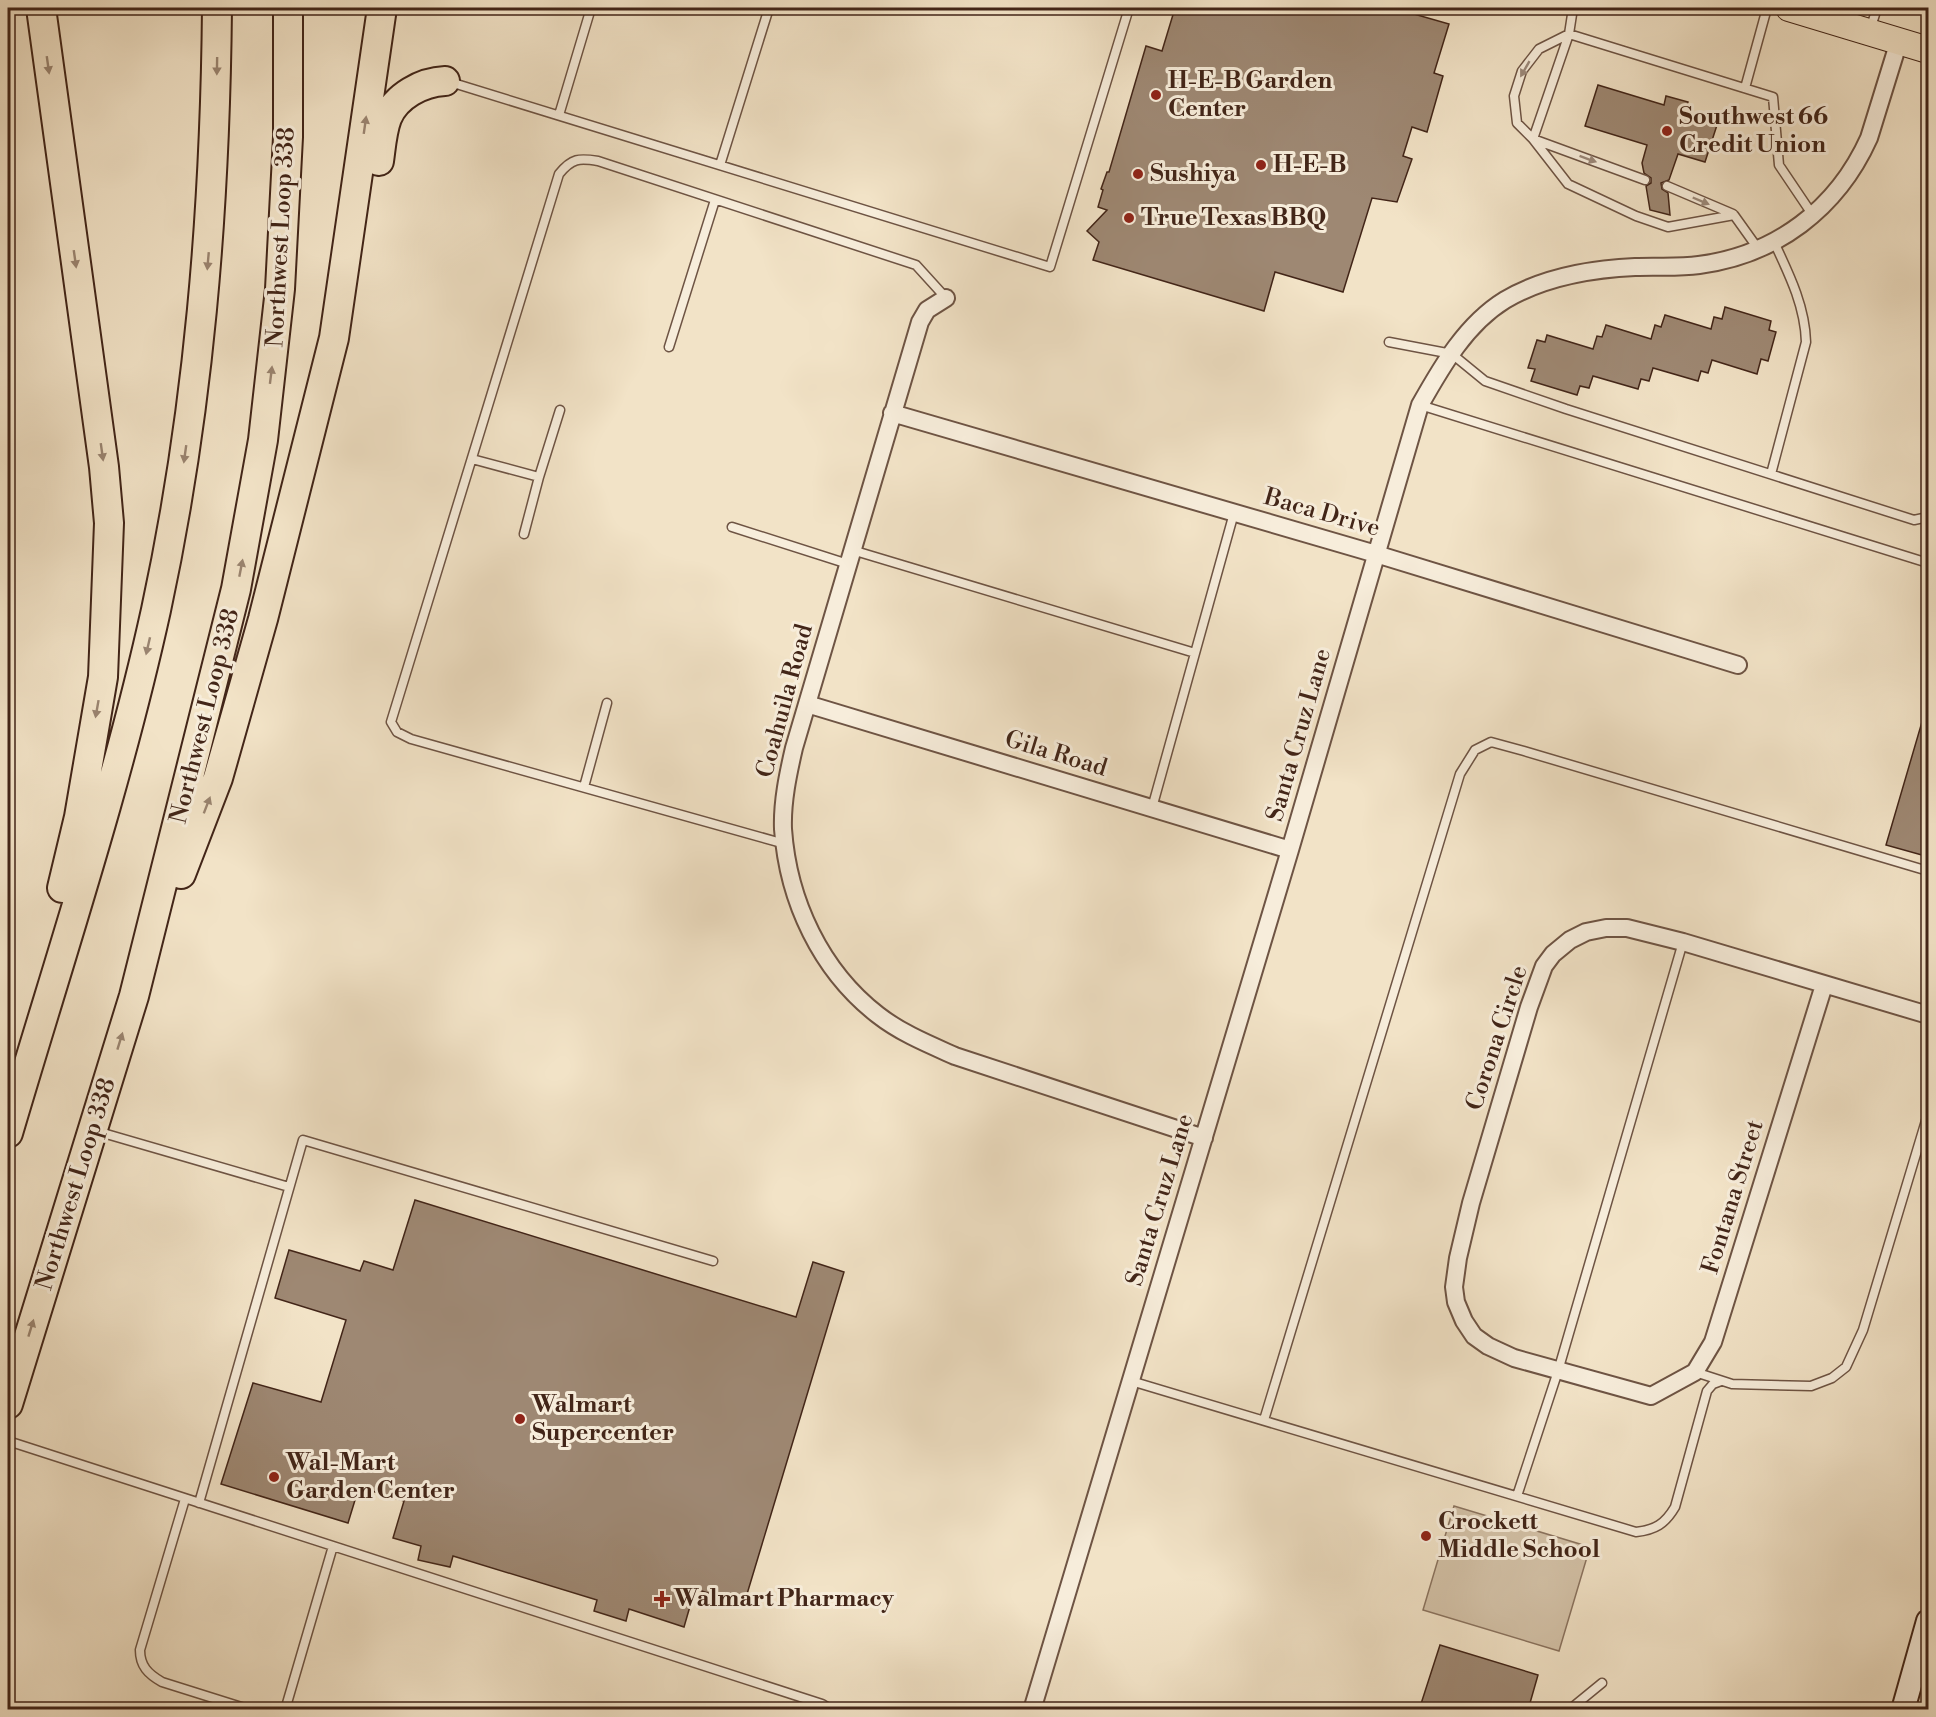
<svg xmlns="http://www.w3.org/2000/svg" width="1936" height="1717" font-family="'Libre Bodoni',serif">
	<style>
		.green { fill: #d4c3a9; stroke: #8b7460; stroke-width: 1.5 }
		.building { fill: #9e8873; stroke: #422518; stroke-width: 1.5 }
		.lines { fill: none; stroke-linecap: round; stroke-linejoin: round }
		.lane-casing { stroke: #6e5444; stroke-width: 11 }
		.street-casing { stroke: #6e5444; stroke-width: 20 }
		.secondary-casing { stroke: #422518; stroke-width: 26 }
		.primary-casing { stroke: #422518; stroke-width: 28 }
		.highway-casing { stroke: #422518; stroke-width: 32 }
		.lane { stroke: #f7eddb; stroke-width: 8 }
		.street { stroke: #f7eddb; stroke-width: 16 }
		.secondary { stroke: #f7eddb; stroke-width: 22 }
		.primary { stroke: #f2e3c7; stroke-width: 26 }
		.highway { stroke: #f2e3c7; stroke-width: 28 }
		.oneway { fill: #9a8470 }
		.oneway2 { fill: #9c897a }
		.poi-dot { fill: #8f2418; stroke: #f7eddb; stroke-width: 2 }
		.labels { text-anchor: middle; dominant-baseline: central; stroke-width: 6; stroke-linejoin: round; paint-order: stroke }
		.poi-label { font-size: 24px; font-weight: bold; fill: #422518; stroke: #f7eddb; text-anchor: start }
		.street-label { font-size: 24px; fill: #422518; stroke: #f7eddb }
	</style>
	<rect width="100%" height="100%" fill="#f2e3c7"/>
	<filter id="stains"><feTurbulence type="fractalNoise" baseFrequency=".00333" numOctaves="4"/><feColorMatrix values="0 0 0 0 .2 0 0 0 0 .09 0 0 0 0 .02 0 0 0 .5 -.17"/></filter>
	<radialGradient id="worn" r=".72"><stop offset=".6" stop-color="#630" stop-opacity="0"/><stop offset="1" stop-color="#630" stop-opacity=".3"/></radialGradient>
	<path class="green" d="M1454,1506L1590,1547L1559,1651L1423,1610Z"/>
	<path class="building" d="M1175,8H1393L1449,24L1434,73L1443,76L1427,132L1412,127L1403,156L1412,159L1397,202L1372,198L1343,292L1275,272L1264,311L1093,260L1099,242L1087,231L1107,210L1098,207L1103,190L1101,189L1107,172H1109L1146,46L1162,51Z
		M1598,85L1664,105L1666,96L1688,102L1685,111L1718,122L1705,162L1678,154L1669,180L1661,183L1662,189L1668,193L1670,215L1650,210L1646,186L1651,183V178L1644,173L1642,163L1647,145L1585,126Z
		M1725,307L1771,321L1769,330L1776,332L1768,361L1761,359L1757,374L1712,360L1708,373L1701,371L1698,381L1653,368L1649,381L1641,379L1638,389L1593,376L1589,388L1580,386L1577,395L1531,381L1535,369L1528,368L1537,340L1545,342L1547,335L1593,349L1597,336L1602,337L1606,325L1651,339L1655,325L1661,327L1665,315L1711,329L1714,317L1722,319Z
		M1924,715H1929V857L1886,845Z
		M415,1200L796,1317L813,1262L844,1272L744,1604L695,1589L684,1627L629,1609L626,1621L594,1611L597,1600L453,1556L450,1567L418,1560L421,1546L393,1538L404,1501L359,1487L348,1523L221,1484L253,1383L321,1402L346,1320L275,1298L289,1250L360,1271L364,1261L393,1270Z
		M1440,1645L1538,1675L1528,1710H1419Z"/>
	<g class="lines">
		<defs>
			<path id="lane" d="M1573,8L1569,34L1539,49L1522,71L1514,96L1517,123L1533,139L1645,180
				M1870,30L1877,8
				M450,82L1050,267L1129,8
				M1745,88L1767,8
				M559,115L591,8
				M720,165L769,8
				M1667,186L1733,214
				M1759,250L1734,215L1668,227L1636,216L1568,184L1533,139L1569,34L1773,97L1779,165L1812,214
				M1389,342L1452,354L1485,381L1566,409L1914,520L1928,517
				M669,347L715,200
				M1420,405L1928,563
				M472,459L539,477L560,410
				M1771,474L1806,342C1805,306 1789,274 1774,242
				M732,527L848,564
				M524,534L539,477
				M852,550L1195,653
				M584,787L607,703
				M1152,808L1234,513
				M785,844L411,739L397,732L391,722L559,174C572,158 579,158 598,161L916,265L946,298
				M96,1131L289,1187
				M1695,1372L1732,1384L1811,1386L1832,1378L1846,1367L1863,1330L1928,1114
				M1131,1381L1636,1532C1655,1530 1665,1524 1675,1507L1707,1391L1713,1384L1721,1381
				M1264,1420L1460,774L1475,750L1491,742L1524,751L1928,871
				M8,1441L822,1704L832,1710
				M1517,1496L1558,1371L1683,942
				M185,1499L140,1650C140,1666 148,1674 162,1682L251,1710
				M199,1503L303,1140L713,1261
				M285,1710L333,1546
				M1569,1710L1602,1683"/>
			<path id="street" d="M946,298L927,310L920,322L794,748C788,774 782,802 783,829C788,901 821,971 878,1015C901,1033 928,1044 955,1056L1204,1138
				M892,413L1376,554L1738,665
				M807,704L1290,850
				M1824,985L1713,1342L1695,1372L1651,1396L1514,1358L1488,1346L1474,1336L1464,1321L1456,1302L1454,1287L1458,1258L1471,1203L1529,1007L1544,966L1553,954L1570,940L1586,932L1606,928H1627L1683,942L1928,1015
				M1032,1710L1290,850L1420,405C1442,366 1466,324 1505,300C1544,277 1590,269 1635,267C1656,266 1678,268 1699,265C1776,255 1837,209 1869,138L1899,41"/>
			<path id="secondary" d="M1903,1710L1928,1621"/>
			<path id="primary" d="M1789,8L1928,50"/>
			<path id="highway" d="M41,8L104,467L109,523L103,677L79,817L62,888
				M379,161C381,147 382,131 387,118C396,96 422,82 445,81
				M181,874L218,778L263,619L334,338L382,8
				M8,1133C59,960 117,787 156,610C199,411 215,211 217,8
				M8,1404L134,996L236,589L263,440L280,289L288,137V8"/>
		</defs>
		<use href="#lane" class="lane-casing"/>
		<use href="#street" class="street-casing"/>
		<use href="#secondary" class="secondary-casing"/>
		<use href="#primary" class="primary-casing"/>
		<use href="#highway" class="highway-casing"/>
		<use href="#lane" class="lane"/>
		<use href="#street" class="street"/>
		<use href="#secondary" class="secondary"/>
		<use href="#primary" class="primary"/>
		<use href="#highway" class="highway"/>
	</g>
	<defs><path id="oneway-solid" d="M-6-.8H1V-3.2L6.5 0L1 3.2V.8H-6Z" transform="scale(1.5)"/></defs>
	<g class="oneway">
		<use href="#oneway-solid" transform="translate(48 65) rotate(82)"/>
		<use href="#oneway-solid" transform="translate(217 66) rotate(91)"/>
		<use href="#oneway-solid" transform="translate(365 125) rotate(-82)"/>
		<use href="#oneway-solid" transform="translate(75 259) rotate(82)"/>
		<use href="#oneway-solid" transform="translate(208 261) rotate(95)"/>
		<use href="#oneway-solid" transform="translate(271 375) rotate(-83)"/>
		<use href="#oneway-solid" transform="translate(102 452) rotate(82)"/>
		<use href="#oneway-solid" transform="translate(185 454) rotate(98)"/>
		<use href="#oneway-solid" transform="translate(241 568) rotate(-79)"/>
		<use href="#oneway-solid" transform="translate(148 646) rotate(103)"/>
		<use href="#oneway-solid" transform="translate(97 709) rotate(100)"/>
		<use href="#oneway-solid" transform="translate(207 805) rotate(-69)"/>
		<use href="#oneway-solid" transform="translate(120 1041) rotate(-73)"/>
		<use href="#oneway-solid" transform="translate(31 1328) rotate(-73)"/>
	</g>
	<g class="oneway2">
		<use href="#oneway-solid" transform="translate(1525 69) rotate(120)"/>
		<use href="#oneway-solid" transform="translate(1588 159) rotate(20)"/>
		<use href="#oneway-solid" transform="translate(1701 201) rotate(23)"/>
	</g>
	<g class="poi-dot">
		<circle cx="1156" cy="95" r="6"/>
		<circle cx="1667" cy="131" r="6"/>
		<circle cx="1261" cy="165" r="6"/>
		<circle cx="1138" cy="174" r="6"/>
		<circle cx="1129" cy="218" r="6"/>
		<circle cx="520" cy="1419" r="6"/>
		<circle cx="274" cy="1477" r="6"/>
		<circle cx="1426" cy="1536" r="6"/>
		<path d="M659 1590h6v6h6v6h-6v6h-6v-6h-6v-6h6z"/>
	</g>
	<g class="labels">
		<g class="poi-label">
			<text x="1168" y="81">H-E-B Garden<tspan x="1168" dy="28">Center</tspan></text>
			<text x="1679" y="117">Southwest 66<tspan x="1679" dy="28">Credit Union</tspan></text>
			<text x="1273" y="165">H-E-B</text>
			<text x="1150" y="174">Sushiya</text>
			<text x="1141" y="218">True Texas BBQ</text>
			<text x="532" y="1405">Walmart<tspan x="532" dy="28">Supercenter</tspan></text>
			<text x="286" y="1463">Wal-Mart<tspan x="286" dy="28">Garden Center</tspan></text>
			<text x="1438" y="1522">Crockett<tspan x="1438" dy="28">Middle School</tspan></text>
			<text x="674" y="1599">Walmart Pharmacy</text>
		</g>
		<g class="street-label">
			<text transform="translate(281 237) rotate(-87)">Northwest Loop 338</text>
			<text transform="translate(1322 513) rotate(16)">Baca Drive</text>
			<text transform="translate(785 701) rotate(-75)">Coahuila Road</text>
			<text transform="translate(205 716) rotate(-76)">Northwest Loop 338</text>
			<text transform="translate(1299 735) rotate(-74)">Santa Cruz Lane</text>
			<text transform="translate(1056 754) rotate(17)">Gila Road</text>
			<text transform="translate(1497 1038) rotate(-72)">Corona Circle</text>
			<text transform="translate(76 1184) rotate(-73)">Northwest Loop 338</text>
			<text transform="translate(1733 1197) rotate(-73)">Fontana Street</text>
			<text transform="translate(1160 1200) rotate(-73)">Santa Cruz Lane</text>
		</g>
	</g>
	<rect width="1936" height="1717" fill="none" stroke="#f2e3c7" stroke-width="30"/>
	<rect x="9" y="9" width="1918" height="1699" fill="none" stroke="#422518" stroke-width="3"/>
	<rect x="15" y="15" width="1906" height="1687" fill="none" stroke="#422518" stroke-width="1.5"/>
	<rect width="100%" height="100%" filter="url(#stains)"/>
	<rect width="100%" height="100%" fill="url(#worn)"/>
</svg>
